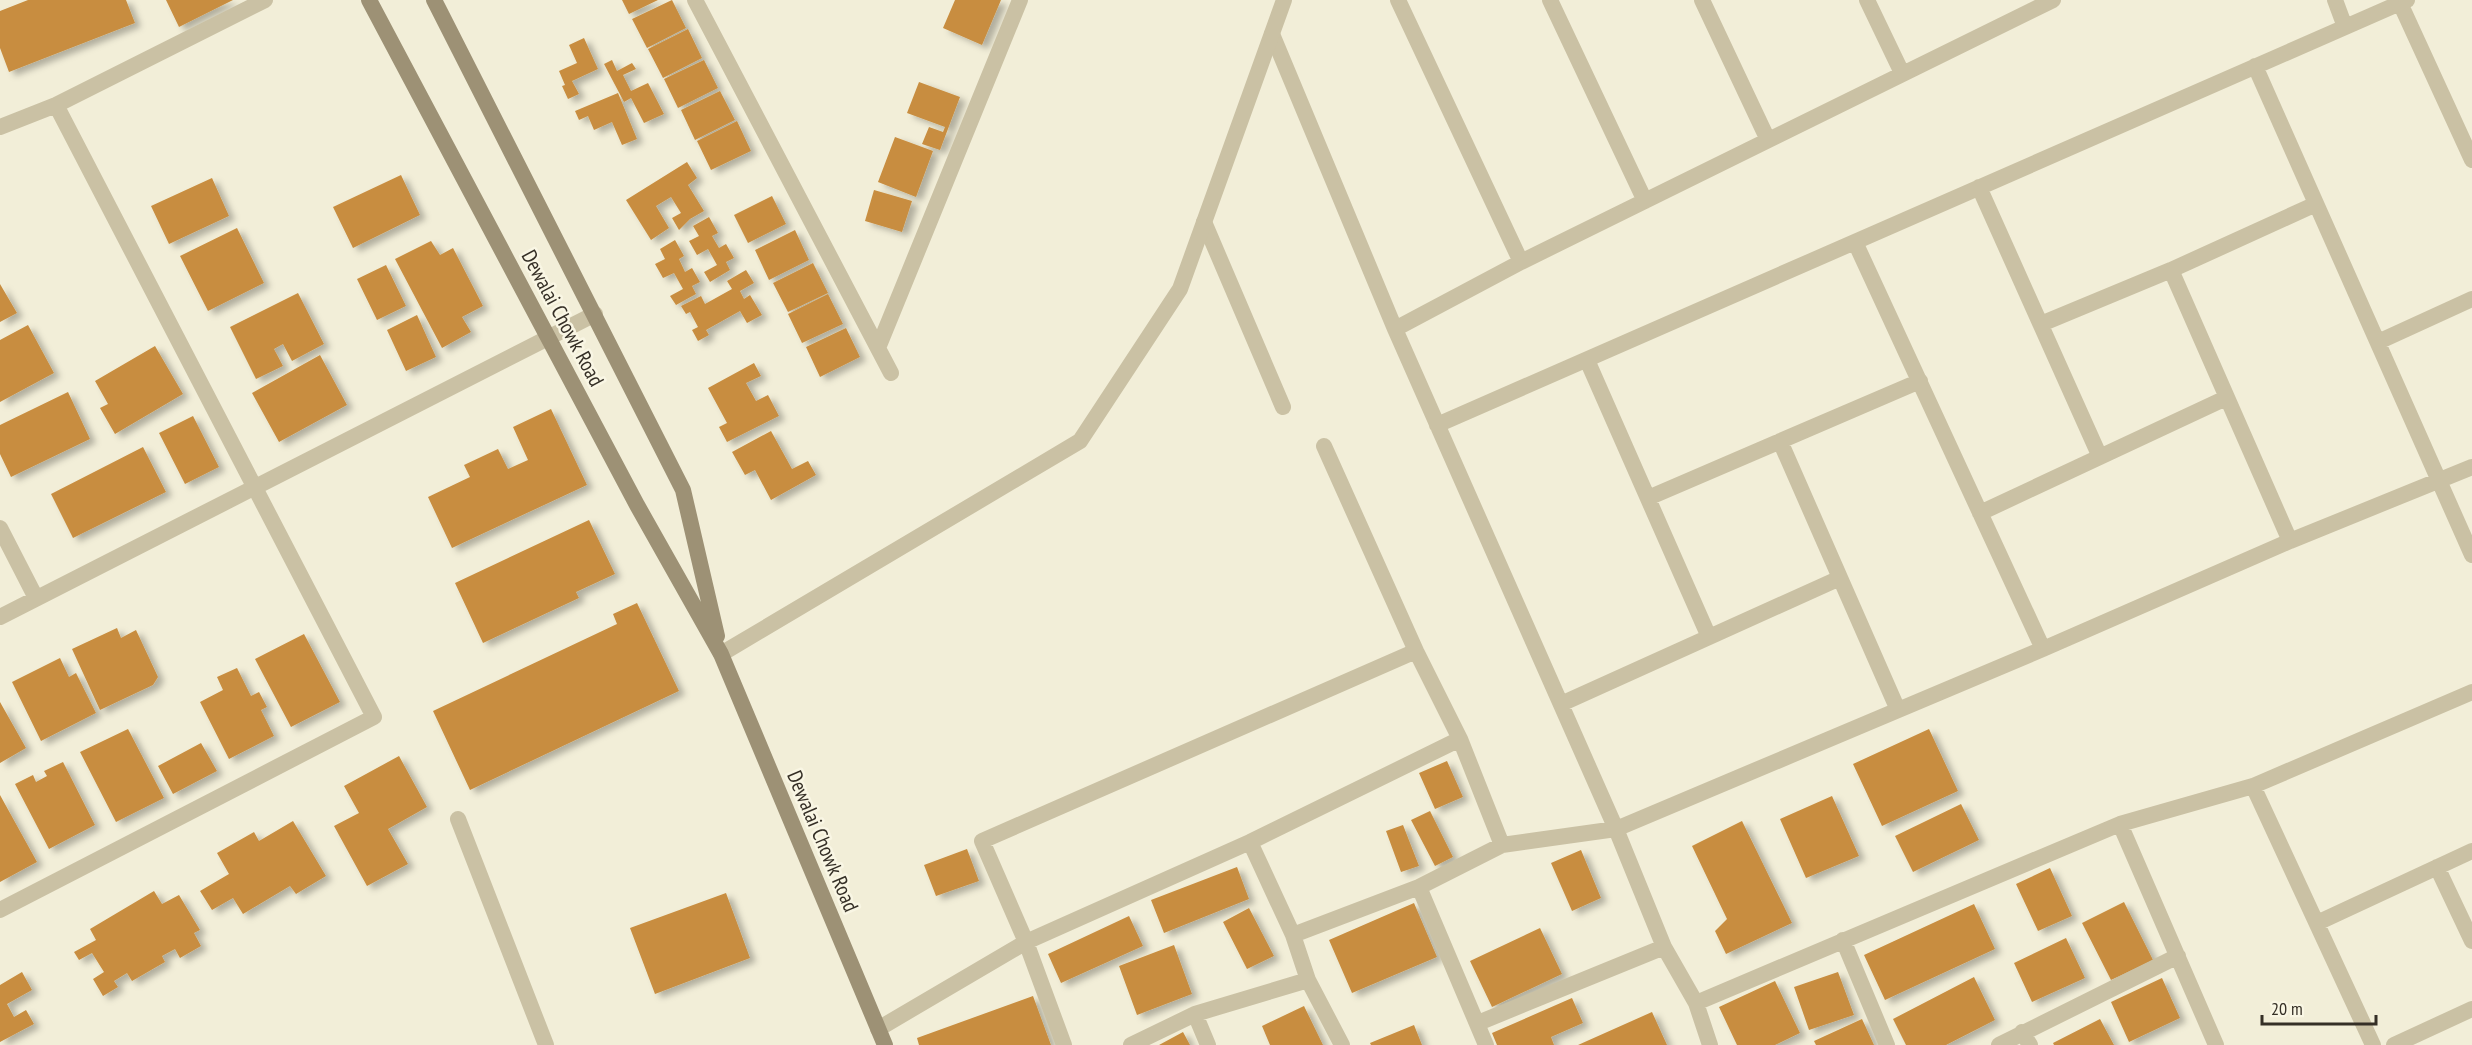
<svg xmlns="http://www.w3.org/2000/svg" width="2472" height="1045" font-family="'PT Sans Narrow',sans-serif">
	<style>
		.building { fill: #c88d3f; filter: url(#shadow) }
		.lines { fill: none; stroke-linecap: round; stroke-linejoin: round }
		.service { stroke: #cac1a4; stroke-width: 16 }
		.minor { stroke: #cac1a4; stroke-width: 16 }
		.tertiary { stroke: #cac1a4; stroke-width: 16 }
		.secondary { stroke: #9d9175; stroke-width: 16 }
		.labels { text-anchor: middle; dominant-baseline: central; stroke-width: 5; stroke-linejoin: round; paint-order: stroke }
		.street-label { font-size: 21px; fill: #352f26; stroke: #f9f6e4 }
	</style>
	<defs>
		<filter id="shadow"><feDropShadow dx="6" dy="4" stdDeviation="3" flood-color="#0004"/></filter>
	</defs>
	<rect width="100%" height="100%" fill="#f2eed8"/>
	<path class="building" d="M28,0H126L135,23L9,72L0,48V11Z
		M166,0H233L179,27Z
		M622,0H658L629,14Z
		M672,0L686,28L647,48L632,19Z
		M955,0H1001L982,45L943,28Z
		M688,29L702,58L663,78L648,49Z
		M584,38L598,69L572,81L579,94L568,99L562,86L565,85L559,71L577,63L569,45Z
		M612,60L617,71L632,63L636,69L623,75L631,91L648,83L664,114L644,123L631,98L624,102L604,64Z
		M704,60L718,88L678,108L664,79Z
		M919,82L960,97L940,150L922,144L929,127L943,132L945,127L907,113Z
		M720,91L735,120L695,140L681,110Z
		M618,93L637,139L622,145L612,122L594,130L588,116L579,120L575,111Z
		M737,121L751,151L711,170L697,141Z
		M895,137L933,151L916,197L878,182Z
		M687,162L697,178L688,185L704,211L690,219L679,230L672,218L681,213L671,197L656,206L669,228L651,240L626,200Z
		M401,175L420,215L353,248L333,207Z
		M212,178L229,216L169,244L151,206Z
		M874,190L912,201L902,232L865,221Z
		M772,196L786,224L748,243L734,215Z
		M709,217L718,233L712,236L719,248L726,244L734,258L726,262L730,270L710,282L704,272L717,265L708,249L697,255L689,241L699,236L693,226Z
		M237,228L264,283L208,311L180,256Z
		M795,230L809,260L769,280L755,250Z
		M675,240L684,256L679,259L685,272L692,268L700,282L692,286L696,294L676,305L670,296L683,289L674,273L663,278L655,264L665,259L660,249Z
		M431,241L440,255L453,248L483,306L462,317L471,332L442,348L395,259Z
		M813,263L828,293L788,312L773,283Z
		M386,265L406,306L377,320L357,279Z
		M746,270L754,283L740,291L744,299L750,295L762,315L747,323L740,311L706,330L709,335L698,341L692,330L698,327L690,312L686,314L681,306L701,296L705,304L732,289L727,281Z
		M0,284L17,313L0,322Z
		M298,293L324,344L292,361L283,344L274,349L283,366L256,379L230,327Z
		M828,294L843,324L802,343L788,314Z
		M417,315L436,357L406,371L387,330Z
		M28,325L54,373L0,402V340Z
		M846,328L860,357L820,377L806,347Z
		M155,346L183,394L115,434L100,408L108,404L95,381Z
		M320,355L347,405L279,442L252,393Z
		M754,363L761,376L746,383L756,401L768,395L779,416L727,442L719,427L727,423L708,388Z
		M68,392L90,439L11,477L0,454V425Z
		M551,409L587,485L452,548L428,497L470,477L464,465L498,449L508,469L528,460L513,427Z
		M193,416L219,467L185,484L159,433Z
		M771,431L792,469L808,461L816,475L771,500L755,470L745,475L732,452Z
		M143,447L166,492L73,538L51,494Z
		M589,520L615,574L576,592L579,598L483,643L455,583Z
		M637,603L679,691L470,790L433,711L617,624L613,614Z
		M117,628L121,638L136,630L158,677L153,685L100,710L72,649Z
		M304,634L340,702L291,727L255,659Z
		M60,658L69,677L76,673L96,713L41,741L12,682Z
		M237,668L251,696L259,692L267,707L261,710L274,736L229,759L200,702L223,690L217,677Z
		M0,702L26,748L0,763Z
		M128,729L164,798L116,822L80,752Z
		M1929,729L1958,791L1882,826L1853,764Z
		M201,743L217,771L173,794L158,766Z
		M399,756L427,807L388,829L408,864L367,886L334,826L359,813L344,786Z
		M1447,761L1463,797L1435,809L1419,773Z
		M63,762L95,825L49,849L15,784L33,775L36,782L47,776L44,771Z
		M0,795L37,862L0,882Z
		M1832,796L1859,856L1806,878L1780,819Z
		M1961,804L1979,840L1913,872L1895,836Z
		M1430,811L1453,857L1435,866L1411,820Z
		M293,821L326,876L296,894L290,886L243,914L233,898L212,910L200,891L229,874L217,853L254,832L259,841Z
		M1742,821L1792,923L1726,954L1715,931L1727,919L1692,846Z
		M1403,825L1419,866L1401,872L1386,831Z
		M967,849L979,881L936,896L924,865Z
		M1581,850L1601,898L1572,911L1551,863Z
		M1237,867L1249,899L1164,933L1151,900Z
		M2050,868L2072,916L2038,931L2016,884Z
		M154,891L162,904L179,895L200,930L194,933L201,946L180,958L175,949L162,956L165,962L132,981L127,973L114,981L118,987L103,996L93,979L104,972L92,953L79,960L74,952L96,940L90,929Z
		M726,893L750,958L655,994L630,928Z
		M2124,902L2153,960L2111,980L2082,923Z
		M1414,903L1437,957L1352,993L1329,940Z
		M1974,904L1995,949L1885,1000L1864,955Z
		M1249,908L1274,956L1247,969L1223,922Z
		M1129,916L1143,946L1061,983L1048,954Z
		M1540,928L1562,974L1492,1007L1470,961Z
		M2066,938L2085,978L2032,1002L2014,963Z
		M1174,945L1192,994L1137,1015L1119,966Z
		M22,972L32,990L7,1004L14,1017L26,1010L34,1024L0,1042V985Z
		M1838,972L1854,1015L1809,1030L1794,987Z
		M1974,977L1995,1020L1946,1045H1906L1893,1019Z
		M2162,978L2180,1018L2129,1042L2111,1002Z
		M1775,981L1800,1033L1775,1045H1737L1719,1007Z
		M1033,996L1051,1045H919L917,1038Z
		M1572,998L1583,1023L1551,1037L1554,1045H1497L1492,1033Z
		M1304,1006L1323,1045H1270L1262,1026Z
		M1652,1012L1667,1045H1578Z
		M1862,1019L1874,1045H1816L1814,1041Z
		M2100,1019L2114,1045H2054L2053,1043Z
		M1414,1025L1422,1045H1371L1370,1043Z
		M1183,1032L1190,1045H1159Z"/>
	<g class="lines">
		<path class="service" d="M695,0L891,373
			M878,348L1020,0"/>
		<path class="minor" d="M1398,0L1521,262
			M1550,0L1645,201
			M1702,0L1768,140
			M1867,0L1902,73
			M2335,0L2345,27
			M2400,3L2472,160
			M1272,34L1395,329L1616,829L1664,947L1696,1003L1710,1045
			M2255,66L2472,555
			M0,127L56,105L265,0
			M1979,187L2100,457
			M1204,222L1283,407
			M1855,242L2043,649
			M2171,270L2290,541
			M2041,324L2171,270L2316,204
			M1395,329L1521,262L2053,0
			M2378,342L2472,299
			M1587,360L1709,637
			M1437,425L2407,0
			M1780,441L1898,710
			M1324,446L1416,651L1460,739L1502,845
			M1648,498L1920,381
			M1980,513L2226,398
			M0,528L36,598
			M0,617L595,314
			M1561,704L1840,578
			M2253,786L2373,1045
			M458,819L546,1045
			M2120,824L2216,1045
			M1250,842L1293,935L1308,980L1342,1045
			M2437,867L2472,941
			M1419,887L1486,1045
			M0,910L374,717L56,105
			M2317,923L2472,851
			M1293,935L1419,887L1502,845L1616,829L2043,649L2290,541L2472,467
			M1843,940L1887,1045
			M1696,1003L2120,824L2253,786L2472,692
			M1195,1014L1208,1045
			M1478,1023L1664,947
			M878,1029L1026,942L1250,842L1460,739
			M2022,1032L2030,1045
			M1064,1045L1026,942L982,841L1416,651
			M1131,1045L1195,1014L1308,980
			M1999,1045L2178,956
			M2394,1045L2472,1009"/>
		<path class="tertiary" d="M721,654L1080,441L1180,289L1284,0"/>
		<path class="secondary" d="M369,0L637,505L721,654L885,1045
			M434,0L683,490L717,636"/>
	</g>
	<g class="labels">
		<g class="street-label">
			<text transform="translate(563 318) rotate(62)">Dewalai Chowk Road</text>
			<text transform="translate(823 841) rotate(67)">Dewalai Chowk Road</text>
		</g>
	</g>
	<path d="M2262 1015v9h114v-9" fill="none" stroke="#352f26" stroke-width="3"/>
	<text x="2271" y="1015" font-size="18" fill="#352f26" stroke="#f9f6e4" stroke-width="4.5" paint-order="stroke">20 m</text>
</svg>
